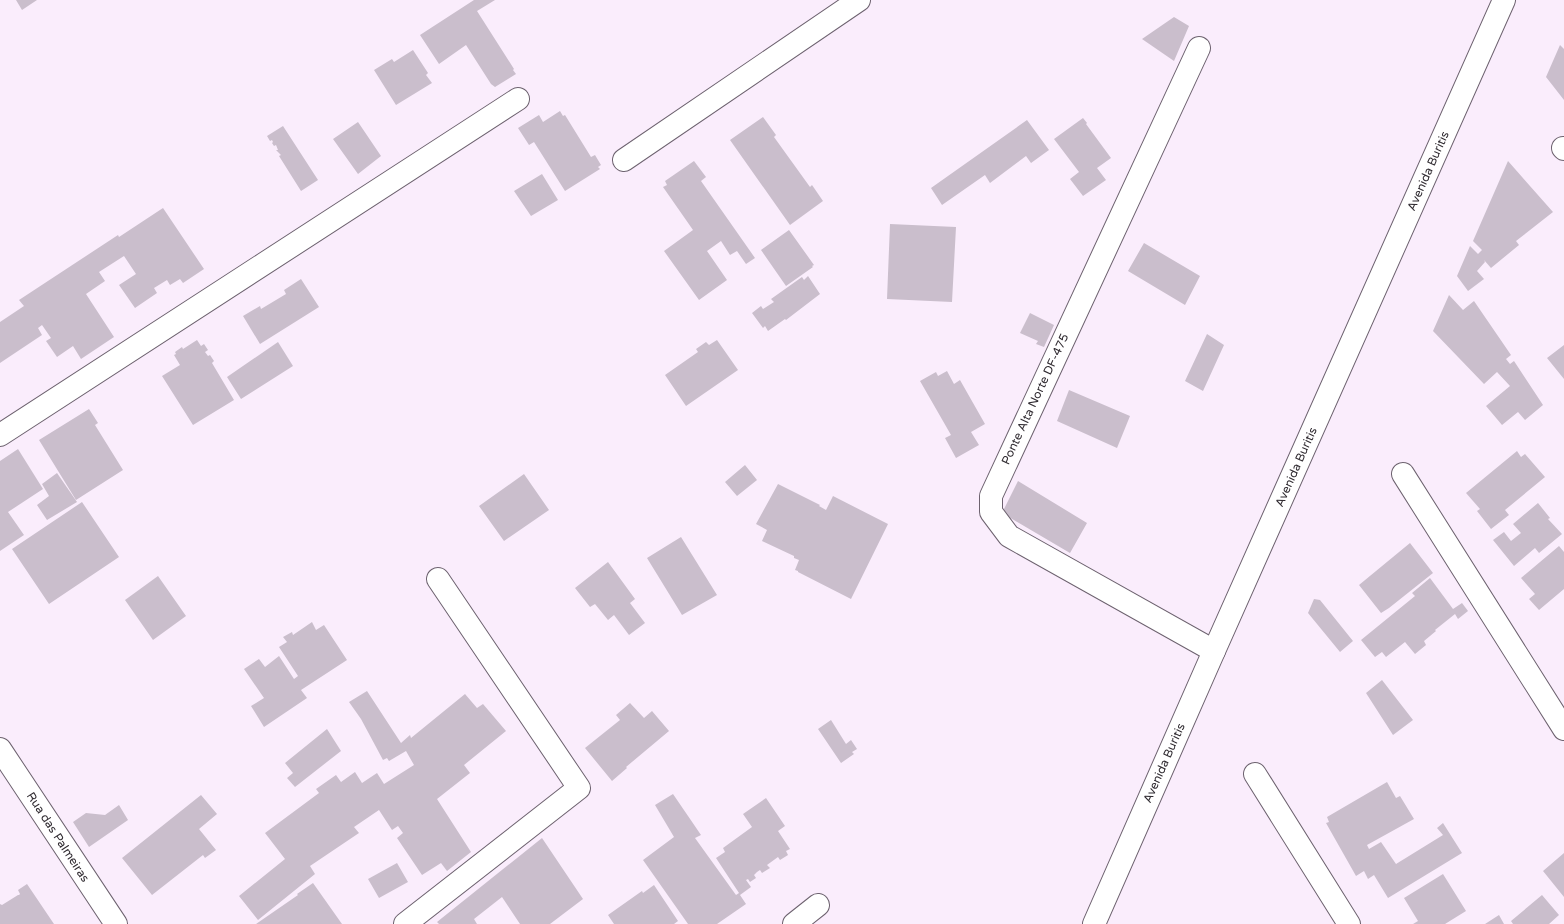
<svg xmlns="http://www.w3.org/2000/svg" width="1564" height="924" font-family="'Varela Round',sans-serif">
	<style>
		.building { fill: #cabecc }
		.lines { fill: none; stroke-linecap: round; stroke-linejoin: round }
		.minor-casing { stroke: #6d626f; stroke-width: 24 }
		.tertiary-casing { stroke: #6d626f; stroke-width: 24 }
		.minor { stroke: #fff; stroke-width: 22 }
		.tertiary { stroke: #fff; stroke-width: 22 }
		.labels { text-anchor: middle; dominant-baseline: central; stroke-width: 4; stroke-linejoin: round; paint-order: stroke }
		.street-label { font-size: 12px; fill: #312c32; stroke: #fff }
	</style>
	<rect width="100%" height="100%" fill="#faedfc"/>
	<path class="building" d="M16,0H37L22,10Z
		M474,0H495L477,11L514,69L513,70L516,74L495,87L491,84L466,45L439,64L420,35Z
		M1174,17L1189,26L1174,61L1142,39Z
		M1560,45L1564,49V100L1546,77Z
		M413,50L428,73L426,75L432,83L396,105L374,70L392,59L394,62Z
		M560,111L563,116L565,115L591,157L595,155L601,165L598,167L600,169L565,191L534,142L529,145L518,128L539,115L543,122Z
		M763,117L776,135L774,137L810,187L812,185L823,201L790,225L730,140Z
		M1083,118L1087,123L1086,124L1111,158L1097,168L1106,180L1083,196L1070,179L1079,172L1054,139Z
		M1027,120L1049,150L1031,163L1026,156L990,183L985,175L942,205L931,188Z
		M358,122L381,156L358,174L333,139Z
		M283,126L318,180L301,191L279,156L281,155L276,150H278L276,145L274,146L272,143L273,142L272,140L270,141L267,136Z
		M694,161L706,177L701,181L755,258L746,264L737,251L730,255L721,241L707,251L727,280L699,300L664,251L693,230L663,187L667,185L665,181Z
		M1508,161L1553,212L1516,241L1519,245L1491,268L1484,260L1485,262L1477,271L1484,279L1468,291L1457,276L1470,246L1478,254L1482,250L1473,241Z
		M542,174L558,200L531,216L514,191Z
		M163,208L204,269L183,283L180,279L170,285L167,280L154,288L157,293L135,308L119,285L136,274L124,256L99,272L105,281L86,294L114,337L81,359L73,346L57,357L46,341L51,338L42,325L38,328L42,335L0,363V322L24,306L19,300L118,235L119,237Z
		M890,224L956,227L952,302L887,299Z
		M789,230L814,265L812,266L813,267L786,286L761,250Z
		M1144,243L1200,276L1185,305L1128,271Z
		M808,276L820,294L786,320L785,319L768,331L765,326L763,328L752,313L761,306L763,309L774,302L771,299L802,277L804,280Z
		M301,279L319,307L260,344L243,316L260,306L261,309L286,294L284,290Z
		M1449,295L1463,310L1474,301L1511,355L1506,359L1510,364L1514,361L1543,405L1525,420L1518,412L1502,425L1486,406L1510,386L1497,372L1484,384L1433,331Z
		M1030,313L1054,325L1044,347L1036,344L1038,341L1020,333Z
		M1207,334L1224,345L1203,391L1185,381Z
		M197,340L201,346L204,344L208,350L205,352L208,356L210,355L214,361L212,363L234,400L193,425L162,376L180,365L174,355L176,354L175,352L182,347L183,349Z
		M717,340L738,370L686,406L665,375L698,352L696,349L706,342L709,345Z
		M278,342L293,366L241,399L227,377Z
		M1564,345V379L1547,358Z
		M947,371L954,384L960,380L985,424L971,432L979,445L956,458L945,438L951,435L920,381L936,372L938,376Z
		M1069,390L1130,416L1117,448L1057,421Z
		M89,409L98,423L95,425L123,470L76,500L39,440Z
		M18,449L43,489L8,512L24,535L0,551V461Z
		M1517,451L1521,457L1525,454L1545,477L1505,510L1509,515L1491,529L1477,511L1480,509L1466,493Z
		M745,465L757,480L737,496L725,482Z
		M57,473L77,502L47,520L37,505L49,496L42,484Z
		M524,474L549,510L504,541L479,506Z
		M1018,481L1087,523L1070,553L1002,513Z
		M778,484L820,505L819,506L826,510L833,496L888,524L851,599L798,572V571L795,570L799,560L794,558V556L762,541L767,530L756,524Z
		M82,502L119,557L49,604L12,549Z
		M1538,503L1550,518L1548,519L1562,534L1539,553L1535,548L1514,566L1493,540L1504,532L1511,541L1521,533L1513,524Z
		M681,537L717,595L682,615L647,558Z
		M1410,543L1433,573L1389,608L1381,613L1359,585Z
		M1559,546L1564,552V589L1539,610L1529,599L1535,594L1521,578Z
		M608,562L635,599L630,603L645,623L629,635L614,615L608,620L595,604L590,607L575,588Z
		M158,576L186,616L153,640L125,600Z
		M1430,578L1453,609L1462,603L1468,611L1458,619L1455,614L1435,630L1436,631L1424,641L1426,645L1415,654L1405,642L1386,657L1382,652L1375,657L1361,640L1415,596L1412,593Z
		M1314,599L1320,600L1353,641L1340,652L1308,613Z
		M312,622L316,630L324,625L347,660L301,690L307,698L264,727L251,706L264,698L244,669L259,659L265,667L279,656L294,679L298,676L279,647L287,642L283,637L292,632L293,635Z
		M1382,680L1413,720L1393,735L1366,693Z
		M367,691L401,743L410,735L411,738L465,694L477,708L483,704L506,731L464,765L470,773L437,799L471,852L447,871L441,863L422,875L397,838L403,833L398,826L392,830L379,810L354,827L359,833L310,866L315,874L258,920L239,896L285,859L265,833L319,793L316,789L336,775L341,782L355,772L362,783L377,773L384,784L414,765L406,751L389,761L387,758L383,760L361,719L349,702Z
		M630,703L644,718L652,711L669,731L626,767L627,768L612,781L585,748L620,720L616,715Z
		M831,720L846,744L851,740L857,749L852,752L854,754L841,763L818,729Z
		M327,729L341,751L295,787L287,778L293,773L285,763Z
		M1387,782L1396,798L1400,796L1414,819L1367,845L1369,849L1381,842L1396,864L1443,835L1437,828L1443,823L1462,853L1388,898L1374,875L1368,879L1364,871L1356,876L1326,823L1329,822L1327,817Z
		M673,794L701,835L695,838L736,895L739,893L716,858L725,852L723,848L752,827L743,814L766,798L785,826L778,831L790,849L786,851L788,855L780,860L778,857L767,865L770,868L762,873L760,870L757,872L754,875L756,878L750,882L748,879L746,880L751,887L740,895L746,904L717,924H688L643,860L674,837L655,805Z
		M201,795L217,814L199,829L216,850L205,858L203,855L152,895L122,858Z
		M119,805L128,820L89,847L73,822L86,813L105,815Z
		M542,838L583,899L550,924H520L502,897L474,919L477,924H439L437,922Z
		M1564,853V897L1543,871Z
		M397,863L408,882L379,898L368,879Z
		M1443,874L1466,911L1445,924H1413L1418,921L1404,898Z
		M313,883L342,924H256L298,895L297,894Z
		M27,884L54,924H0V904L2,905L18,895H19L20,894L18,890Z
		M654,885L678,921L674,924H614L608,915L642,891L643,893Z
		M1542,895L1559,915L1549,924H1513L1511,921Z
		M1499,915L1504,924H1485Z"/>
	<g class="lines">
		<defs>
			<path id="minor" d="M1199,48L991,496V512L1009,536L1214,651
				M1563,148L1564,149
				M624,160L859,0
				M0,435L518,99
				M1403,474L1564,729
				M0,749L116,924
				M1255,774L1349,924
				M405,924L579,788L438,579
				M794,924L818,905"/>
			<path id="tertiary" d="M1094,924L1214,651L1504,0"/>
		</defs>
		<use href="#minor" class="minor-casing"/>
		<use href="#tertiary" class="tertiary-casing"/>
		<use href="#minor" class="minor"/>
		<use href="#tertiary" class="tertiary"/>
	</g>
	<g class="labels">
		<g class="street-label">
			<text transform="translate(1428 171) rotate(-66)">Avenida Buritis</text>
			<text transform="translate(1035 399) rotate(-65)">Ponte Alta Norte DF-475</text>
			<text transform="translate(1296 467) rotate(-66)">Avenida Buritis</text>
			<text transform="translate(1164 763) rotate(-66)">Avenida Buritis</text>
			<text transform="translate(58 837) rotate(57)">Rua das Palmeiras</text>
		</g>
	</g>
</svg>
